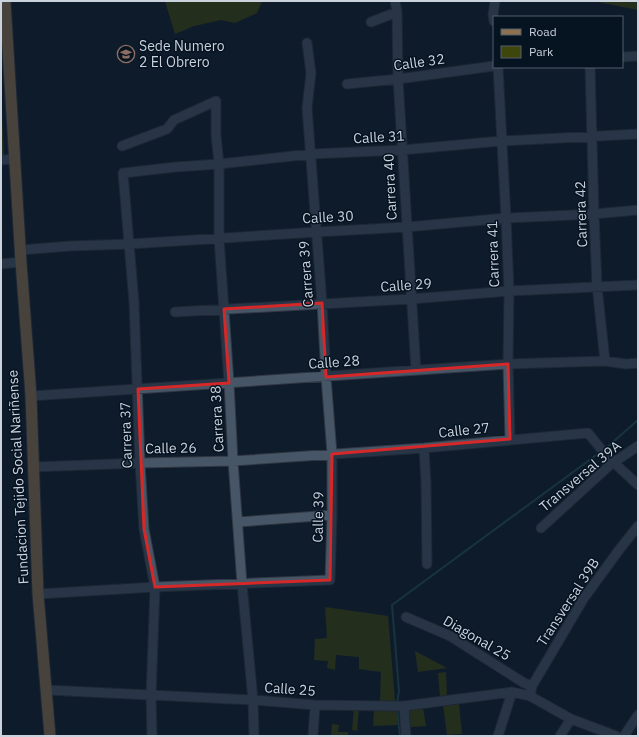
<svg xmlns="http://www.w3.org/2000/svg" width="639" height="737" font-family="'IBM Plex Sans',sans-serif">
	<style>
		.green { fill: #3e460c }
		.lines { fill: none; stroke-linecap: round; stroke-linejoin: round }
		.stream { stroke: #235354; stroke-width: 2 }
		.minor-casing { stroke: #303743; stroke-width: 11 }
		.major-casing { stroke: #303743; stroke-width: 13 }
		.minor { stroke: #475667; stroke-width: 9 }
		.major { stroke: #8c7250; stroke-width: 11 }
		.marked { fill: none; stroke: #d62828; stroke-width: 3; stroke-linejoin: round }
		.labels { text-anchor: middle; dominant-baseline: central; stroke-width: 3; stroke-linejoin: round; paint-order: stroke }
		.poi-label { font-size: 14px; fill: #cad2dd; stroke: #061321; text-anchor: start }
		.street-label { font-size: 14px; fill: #cad2dd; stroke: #061321 }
	</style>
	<rect width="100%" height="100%" fill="#0f1c2b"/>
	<path class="green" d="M165,1H262L257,13L235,23L221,20L194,26L175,34Z
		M593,1H638V10Z
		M1,92L4,155H1Z
		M325,607L388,616L395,701H380L381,672L359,669V657L336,655L335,670L327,668L328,661L314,660L315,639L327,638Z
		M415,651L447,668L418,672Z
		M446,672L447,696L440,697L438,673Z
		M459,704L462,734L447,735L443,705Z
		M423,707L426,726L411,727L408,708Z
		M354,708L359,709L357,731L352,730Z
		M396,709L398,725L373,726L374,711Z
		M332,724L339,725L338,732H348V736H331Z"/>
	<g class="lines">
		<path class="stream" d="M605,449L638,420
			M397,703L399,691L392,605L599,453
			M397,709L400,736"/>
		<defs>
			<path id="minor" d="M395,1L397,12L398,79L416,370
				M494,21L493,15L495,1
				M371,22L397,12
				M622,57L638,56
				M498,67L506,218L509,291L508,364L510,439
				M590,67L594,214L597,286L605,361
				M347,84L398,79L494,66
				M122,146L167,129L174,120L216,101V135L219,164V238L229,383L233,461L242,584L253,700L254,736
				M1,160L14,159
				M20,250L71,246L130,244L317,232L407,227L506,218L594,214L638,210
				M1,264L21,262
				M175,312L411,299L509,291L638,285
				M31,396L508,364L605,361L626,364L638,363
				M424,448L426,483L427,564
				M33,467L140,463L233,461L424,448L588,433L606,455L638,485
				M238,522L332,515
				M541,528L610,465L638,446
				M38,594L155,587L330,580L332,515V454L326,377L322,303L307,108L311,73L307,43
				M406,617L450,636L524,683L532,686
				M47,690L253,700L315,705L393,706H404L512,692L530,696L571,719L616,736
				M530,696L532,686L584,598L619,550L638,526
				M404,706L406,736
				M152,736L151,696L155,587L144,529L140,463L134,302L123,173L176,167L219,164L311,154L402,150L501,141L638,134
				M313,736L315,705
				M498,736L512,692
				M560,736L571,719
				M624,736L638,715"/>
			<path id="major" d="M5,1L21,262L31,396L38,594L50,736"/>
		</defs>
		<use href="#minor" class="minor-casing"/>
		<use href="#major" class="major-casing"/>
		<use href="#minor" class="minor"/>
		<use href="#major" class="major"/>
	</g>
	<path d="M0 0H639V737H0ZM322,303L326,377L508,364L510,439L332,454L330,580L155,587L144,529L138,389L229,383L224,309Z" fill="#0f1c2b" fill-opacity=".55" fill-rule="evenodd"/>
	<path class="marked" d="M322,303L326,377L508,364L510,439L332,454L330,580L155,587L144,529L138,389L229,383L224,309Z"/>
	<defs>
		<symbol id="school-ring" viewBox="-11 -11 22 22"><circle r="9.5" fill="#061321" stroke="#8d6e63" stroke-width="1.5"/><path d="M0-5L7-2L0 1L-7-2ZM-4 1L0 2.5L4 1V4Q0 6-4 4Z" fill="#8d6e63"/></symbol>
	</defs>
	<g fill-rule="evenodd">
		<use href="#school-ring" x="116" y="44" width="20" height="20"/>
	</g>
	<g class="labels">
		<g class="poi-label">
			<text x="139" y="46">Sede Numero<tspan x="139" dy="16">2 El Obrero</tspan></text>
		</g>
		<g class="street-label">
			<text transform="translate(419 62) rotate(-8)">Calle 32</text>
			<text transform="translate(379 137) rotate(-3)">Calle 31</text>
			<text transform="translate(390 187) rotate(-93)">Carrera 40</text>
			<text transform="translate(581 214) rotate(-92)">Carrera 42</text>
			<text transform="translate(328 217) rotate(-3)">Calle 30</text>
			<text transform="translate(493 254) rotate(-92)">Carrera 41</text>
			<text transform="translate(306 274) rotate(-94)">Carrera 39</text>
			<text transform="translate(406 285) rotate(-4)">Calle 29</text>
			<text transform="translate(334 362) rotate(-4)">Calle 28</text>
			<text transform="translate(217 419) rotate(-93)">Carrera 38</text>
			<text transform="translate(464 430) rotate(-6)">Calle 27</text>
			<text transform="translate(126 435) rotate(-92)">Carrera 37</text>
			<text transform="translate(171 448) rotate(-1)">Calle 26</text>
			<text transform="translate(580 476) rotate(-40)">Transversal 39A</text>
			<text transform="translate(18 477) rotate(-93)">Fundacion Tejido Social Nariñense</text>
			<text transform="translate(318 517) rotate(-89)">Calle 39</text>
			<text transform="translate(568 602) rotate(-57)">Transversal 39B</text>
			<text transform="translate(477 638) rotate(30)">Diagonal 25</text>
			<text transform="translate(290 689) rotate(4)">Calle 25</text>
		</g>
	</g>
	<rect width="639" height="737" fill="none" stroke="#cad2dd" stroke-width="4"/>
	<rect x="493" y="16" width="130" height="52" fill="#061321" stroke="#545f6c"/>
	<rect x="501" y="29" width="20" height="6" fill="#8c7250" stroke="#545f6c"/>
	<text x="529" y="36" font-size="12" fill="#cad2dd">Road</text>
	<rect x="501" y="46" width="20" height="12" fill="#3e460c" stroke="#545f6c"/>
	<text x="529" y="56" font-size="12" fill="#cad2dd">Park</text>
</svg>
